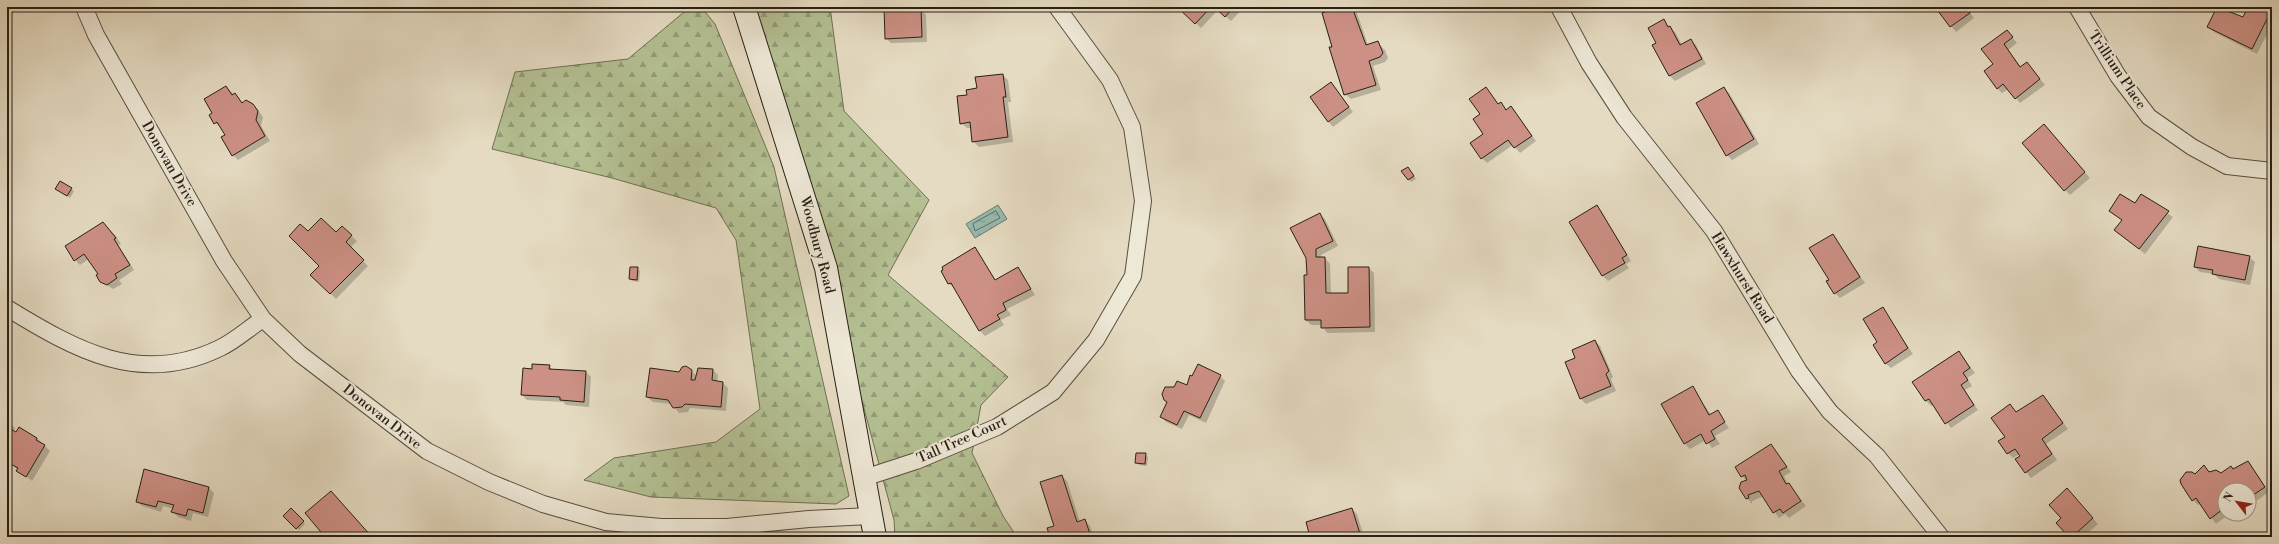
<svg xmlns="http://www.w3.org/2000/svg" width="2279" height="544" font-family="'Libre Bodoni',serif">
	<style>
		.forest { fill: url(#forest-firs); stroke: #6e7054 }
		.water { fill: url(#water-ripples); stroke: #6a7d71 }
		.shadow { fill: #0003 }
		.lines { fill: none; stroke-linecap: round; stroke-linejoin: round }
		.shore { stroke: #5f6e62; stroke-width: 1 }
		.building { fill: #cd9085; stroke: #282015 }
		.minor-casing { stroke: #574f40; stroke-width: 18 }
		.secondary-casing { stroke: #282015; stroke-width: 24 }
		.minor { stroke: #eee8d7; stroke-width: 16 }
		.secondary { stroke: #eee8d7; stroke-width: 22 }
		.labels { text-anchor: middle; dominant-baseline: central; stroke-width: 4; stroke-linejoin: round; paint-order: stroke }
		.street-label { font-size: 14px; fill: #282015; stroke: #eee8d7 }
	</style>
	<defs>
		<pattern id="forest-firs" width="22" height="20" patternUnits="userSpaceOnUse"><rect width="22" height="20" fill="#b4c093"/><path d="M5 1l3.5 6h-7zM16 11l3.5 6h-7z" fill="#929c77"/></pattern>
		<pattern id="water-ripples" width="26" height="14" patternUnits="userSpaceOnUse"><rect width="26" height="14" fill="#96bbaf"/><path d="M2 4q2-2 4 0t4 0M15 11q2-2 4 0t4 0" fill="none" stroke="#81a096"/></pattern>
	</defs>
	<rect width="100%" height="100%" fill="#e5dbc2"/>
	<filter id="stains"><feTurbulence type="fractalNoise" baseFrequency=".005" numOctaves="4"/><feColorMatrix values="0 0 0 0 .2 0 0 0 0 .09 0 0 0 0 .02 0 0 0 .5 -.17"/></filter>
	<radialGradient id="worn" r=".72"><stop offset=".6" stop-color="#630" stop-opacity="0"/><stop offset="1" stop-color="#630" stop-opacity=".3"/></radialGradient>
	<path class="forest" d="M690,7H701L715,24L774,167L849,496L836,504L651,497L584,480L614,458L716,442L760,409L736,240L716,208L612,178L492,149L515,72L628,59Z
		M756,7H830L844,111L929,200L888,275L1008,377L981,405L972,453L1003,516L1017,537H895L894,520Z"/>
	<path class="water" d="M998,205L1007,219L975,238L966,224Z"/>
	<path class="shadow" d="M885,7H916V10L921,9L926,15L927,42L891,43L886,38Z
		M1175,7H1244L1231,21L1218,10L1201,28L1181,9L1179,11Z
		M1343,7H1353L1356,10L1368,45L1378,43L1385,50L1388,58L1385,62L1373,66L1381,90L1351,99L1345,94L1333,47Z
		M1936,7H1966L1974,18L1956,32Z
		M2218,7L2243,19L2257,13L2260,7L2272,14V24L2257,54L2214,32L2208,27Z
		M1663,21L1675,32L1682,45L1691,40L1696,45L1706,64L1675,81L1670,76L1654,46L1657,44Z
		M2007,31L2017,43L2008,50L2021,67L2027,63L2045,85L2020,103L2009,89L2002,93L1997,88L1994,65Z
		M1003,75L1008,80L1011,102H1008L1013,142L979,147L973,141L972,128H967L961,123L968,96Z
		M1331,83L1353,112L1333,127L1328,121Z
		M226,87L243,103L253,105L258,110L263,117L261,126L270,141L238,160L233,155L222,128L215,123L210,115L213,114Z
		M1486,88L1499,105L1500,103L1507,110L1511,107L1516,113L1536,141L1520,153L1513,145L1487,163L1482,158L1485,134L1482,114Z
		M1723,88L1729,93L1759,144L1732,160L1727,155Z
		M2049,131L2090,178L2070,195L2065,190Z
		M1410,170L1416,179L1411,182L1402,172Z
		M56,189H71L74,191L70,198Z
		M2141,196L2173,217L2145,254L2115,230L2123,221L2110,211L2135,204Z
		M1597,206L1602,212L1631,261L1626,264L1629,268L1608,281L1603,276L1570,222Z
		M1319,214L1325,219L1338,246L1321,255V258H1325L1330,264L1331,294H1349L1369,268L1374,273L1375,332L1327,333L1322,325H1311L1306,320Z
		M103,223L116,236L121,244L118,245L134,270L119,280L122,284L113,289L101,281L100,275L89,259L80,265L75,260Z
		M342,227L357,241L350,248L368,266L336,299L312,275L321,266L336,234Z
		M1832,235L1865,283L1840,298L1835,293L1831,280Z
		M975,248L996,281L1018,268L1035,295L1007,309L1011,315L1001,320L1004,325L985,336L980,331L955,288L949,284Z
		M2249,257L2255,262L2250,285L2219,279L2214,274L2200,272L2195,267Z
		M637,268L640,271L639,282L632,281L630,279Z
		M1882,309L1913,354L1891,368L1885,363L1878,342Z
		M1595,341L1600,346L1613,377L1611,379L1616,391L1586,404L1581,399L1566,363L1577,358Z
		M1959,352L1975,373L1967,378L1972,386L1965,390L1978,410L1951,428L1934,404L1931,406L1926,401L1914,382Z
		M549,366L553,370L586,372L591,377L589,407L566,405L563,402L527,400L522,395L533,370Z
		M713,370L718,375L717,382L723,383L728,388L726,411L690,408L688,412L679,413L672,404L653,402L647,397L680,373L691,371L697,376Z
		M1220,376L1225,381L1206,423L1189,415L1182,429L1166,422L1161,416L1188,387Z
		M1693,388L1711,415L1717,411L1729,428L1715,436L1720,444L1712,448L1706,440L1690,449L1685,444L1662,405Z
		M2043,396L2068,429L2046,444L2057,460L2031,478L2016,460L2021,456L2020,454L2013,458L2008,453L2006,437L2017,413Z
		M7,421L15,428L13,432L37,438L50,451L32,481L7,461Z
		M2272,421V432L2268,422Z
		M1771,445L1791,472L1784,476L1788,484L1806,506L1789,518L1785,514L1779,518L1764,496L1752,501V504L1747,498L1746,481L1736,467Z
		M1145,454L1148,457L1147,466L1139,465L1136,463Z
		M2248,462L2269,492L2249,506V490H2225V514H2238L2232,518L2228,515L2216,524L2201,504L2198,505L2193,500L2195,475L2204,467L2210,472L2221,474Z
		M145,470L209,488L214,493L208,517L193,513L191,521L178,517L173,512L174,509L163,506L161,512L142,506L137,501Z
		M1062,476L1067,481L1080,522L1085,520L1090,526L1094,537H1051L1055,527Z
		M2072,495L2098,524L2083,537H2070L2062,518Z
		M291,509L305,524L299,530L284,516Z
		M1352,509L1357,514L1364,537H1311Z
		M1831,532L1836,537H1824Z"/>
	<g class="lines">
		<path class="shore" d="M996,211L1000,218L975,231L973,224Z"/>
	</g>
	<path class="building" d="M884,7L921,8L922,37L885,39Z
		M1177,7H1211L1195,24Z
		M1214,7H1234L1225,17Z
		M1339,7H1352L1366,45L1378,41L1383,53L1380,57L1369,61L1376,85L1344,95L1329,47H1332L1322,13Z
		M1935,7H1966L1970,13L1950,27Z
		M2217,7L2243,17L2248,7L2256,12L2259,7H2262L2271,11L2252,49L2207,27Z
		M1664,19L1668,27L1670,26L1680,45L1691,39L1702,59L1669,76L1652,45L1656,43L1648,28Z
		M2007,30L2013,37L2004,44L2020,67L2027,62L2040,79L2015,99L2003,84L1997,89L1984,71L1993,64L1981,49Z
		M1003,74L1006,97H1003L1008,137L972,142L970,122L960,124L957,96L967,95L966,90L977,88L975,77Z
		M1331,82L1349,107L1328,122L1310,97Z
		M226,86L232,95L235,93L242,103L246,100L253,104L258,111L256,120L265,136L232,156L221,137L225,135L217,122L214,124L209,115L212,113L204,99Z
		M1486,87L1498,104L1501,102L1506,110L1511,106L1532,136L1514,148L1508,140L1481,159L1470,143L1483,134L1473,119L1480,114L1469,99Z
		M1724,87L1754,139L1726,156L1696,103Z
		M2044,124L2085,172L2064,191L2022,143Z
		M1408,167L1414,176L1408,180L1401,171Z
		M60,181L72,188L67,196L55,189Z
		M2120,194L2135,203L2141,194L2169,211L2139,249L2114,230L2122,220L2109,211Z
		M1597,205L1627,255L1622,258L1625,263L1602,276L1569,222Z
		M1320,213L1333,241L1316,249V257H1325L1326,293H1348V267H1369L1370,327L1321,328V320H1305L1304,275H1307L1306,258L1290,228Z
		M321,218L336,232L342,226L352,235L346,242L364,260L330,294L310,275L319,266L289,236L300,224L308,231Z
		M103,222L116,238L114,239L130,265L115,274L117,278L107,285L100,282L96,275L98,274L84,254L74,261L65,246Z
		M1833,234L1860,277L1834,294L1826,281L1829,280L1809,248Z
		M2198,246L2250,256L2245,280L2212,274L2213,270L2194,267Z
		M975,247L995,280L1018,267L1031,289L1003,303L1006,310L997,315L1000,319L979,331L951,283L948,284L941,271L943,270L942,267Z
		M630,267H638L637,280L629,279Z
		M1883,307L1908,348L1885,364L1873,345L1877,342L1863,319Z
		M1595,340L1609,371L1606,374L1611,386L1580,399L1565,362L1575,358L1572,350Z
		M1959,351L1970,368L1963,373L1968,380L1961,385L1974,405L1945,424L1929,399L1925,401L1912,382Z
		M532,364L550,365L549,369L586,371L584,402L560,400V397L521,395L523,368L532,369Z
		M1198,364L1221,375L1200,418L1184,411L1177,425L1160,417L1167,402L1164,400L1162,394L1165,387H1174L1177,381L1187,385L1190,375L1192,376Z
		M686,366L692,370L691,380H695L698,368L713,369L712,380L723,382L721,407L685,404L682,407L673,408L668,400L646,397L650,368L679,372L682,367Z
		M1693,386L1709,415L1718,410L1725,422L1711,431L1715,439L1706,444L1701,434L1684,444L1661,404Z
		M2043,395L2063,423L2042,439L2052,454L2025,473L2015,459L2020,456L2015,449L2007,454L1998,441L2005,437L1991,418L2010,404L2016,412Z
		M7,420L10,422L7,427L16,432L19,427L37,438L36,440L45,445L26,477L16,471L18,468L7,462Z
		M1771,444L1787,467L1779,471L1786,484L1789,483L1801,501L1783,513L1780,509L1773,513L1759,491L1748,495L1749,498L1746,499L1739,488L1741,482L1747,480L1745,475L1741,477L1735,467Z
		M1136,453H1146L1145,464L1135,463Z
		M2248,461L2265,487L2249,498V490H2225V513L2223,509L2210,519L2196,498L2192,501L2181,484L2180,480L2186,472H2192L2195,474L2204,465L2209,472L2216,470L2221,473L2231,466L2233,469Z
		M144,469L209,487L203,513L188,509L186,516L171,512L174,505L158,501L156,507L136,502Z
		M1062,475L1077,522L1085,519L1091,537H1050L1047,528L1054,526L1040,482Z
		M2067,488L2093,518L2072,537H2069L2056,523L2061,518L2049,505Z
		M331,491L372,537H325L305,513Z
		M291,508L304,521L296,529L283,516Z
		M1352,508L1361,537H1310L1306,522Z"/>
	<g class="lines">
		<defs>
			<path id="minor" d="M84,7L96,35L224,261L263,319L300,354L427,451L489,482L543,504L606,522L661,527H727L809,519L870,516
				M1559,7L1589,63L1624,117L1714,231L1799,371L1830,412L1877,456L1941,537
				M2077,7L2118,76L2149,117L2192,147L2227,166L2272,171
				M7,308C76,350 140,387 220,348C235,341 249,328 263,319
				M864,478L916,461L997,427L1053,392L1096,340L1133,276L1143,201L1132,127L1110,80L1057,7"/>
			<path id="secondary" d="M744,7L826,268L875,537"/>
		</defs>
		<use href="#minor" class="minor-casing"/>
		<use href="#secondary" class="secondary-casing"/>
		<use href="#minor" class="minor"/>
		<use href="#secondary" class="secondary"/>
	</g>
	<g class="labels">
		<g class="street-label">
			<text transform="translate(2117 70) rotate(56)">Trillium Place</text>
			<text transform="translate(169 164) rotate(60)">Donovan Drive</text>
			<text transform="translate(817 245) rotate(75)">Woodbury Road</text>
			<text transform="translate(1742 278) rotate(58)">Hawxhurst Road</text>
			<text transform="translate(382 417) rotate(38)">Donovan Drive</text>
			<text transform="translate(962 440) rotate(-24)">Tall Tree Court</text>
		</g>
	</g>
	<rect width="2279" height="544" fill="none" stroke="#e5dbc2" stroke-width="24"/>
	<rect x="8" y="8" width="2263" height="528" fill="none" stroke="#282015" stroke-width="2"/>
	<rect x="12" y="12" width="2255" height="520" fill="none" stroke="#282015"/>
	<g transform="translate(2237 502) rotate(301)"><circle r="19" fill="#eee8d7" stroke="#9f9889"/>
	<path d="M0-3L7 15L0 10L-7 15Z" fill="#8f2418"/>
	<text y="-6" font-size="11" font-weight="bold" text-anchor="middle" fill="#282015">N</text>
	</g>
	<rect width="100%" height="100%" filter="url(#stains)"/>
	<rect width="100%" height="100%" fill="url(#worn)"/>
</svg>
